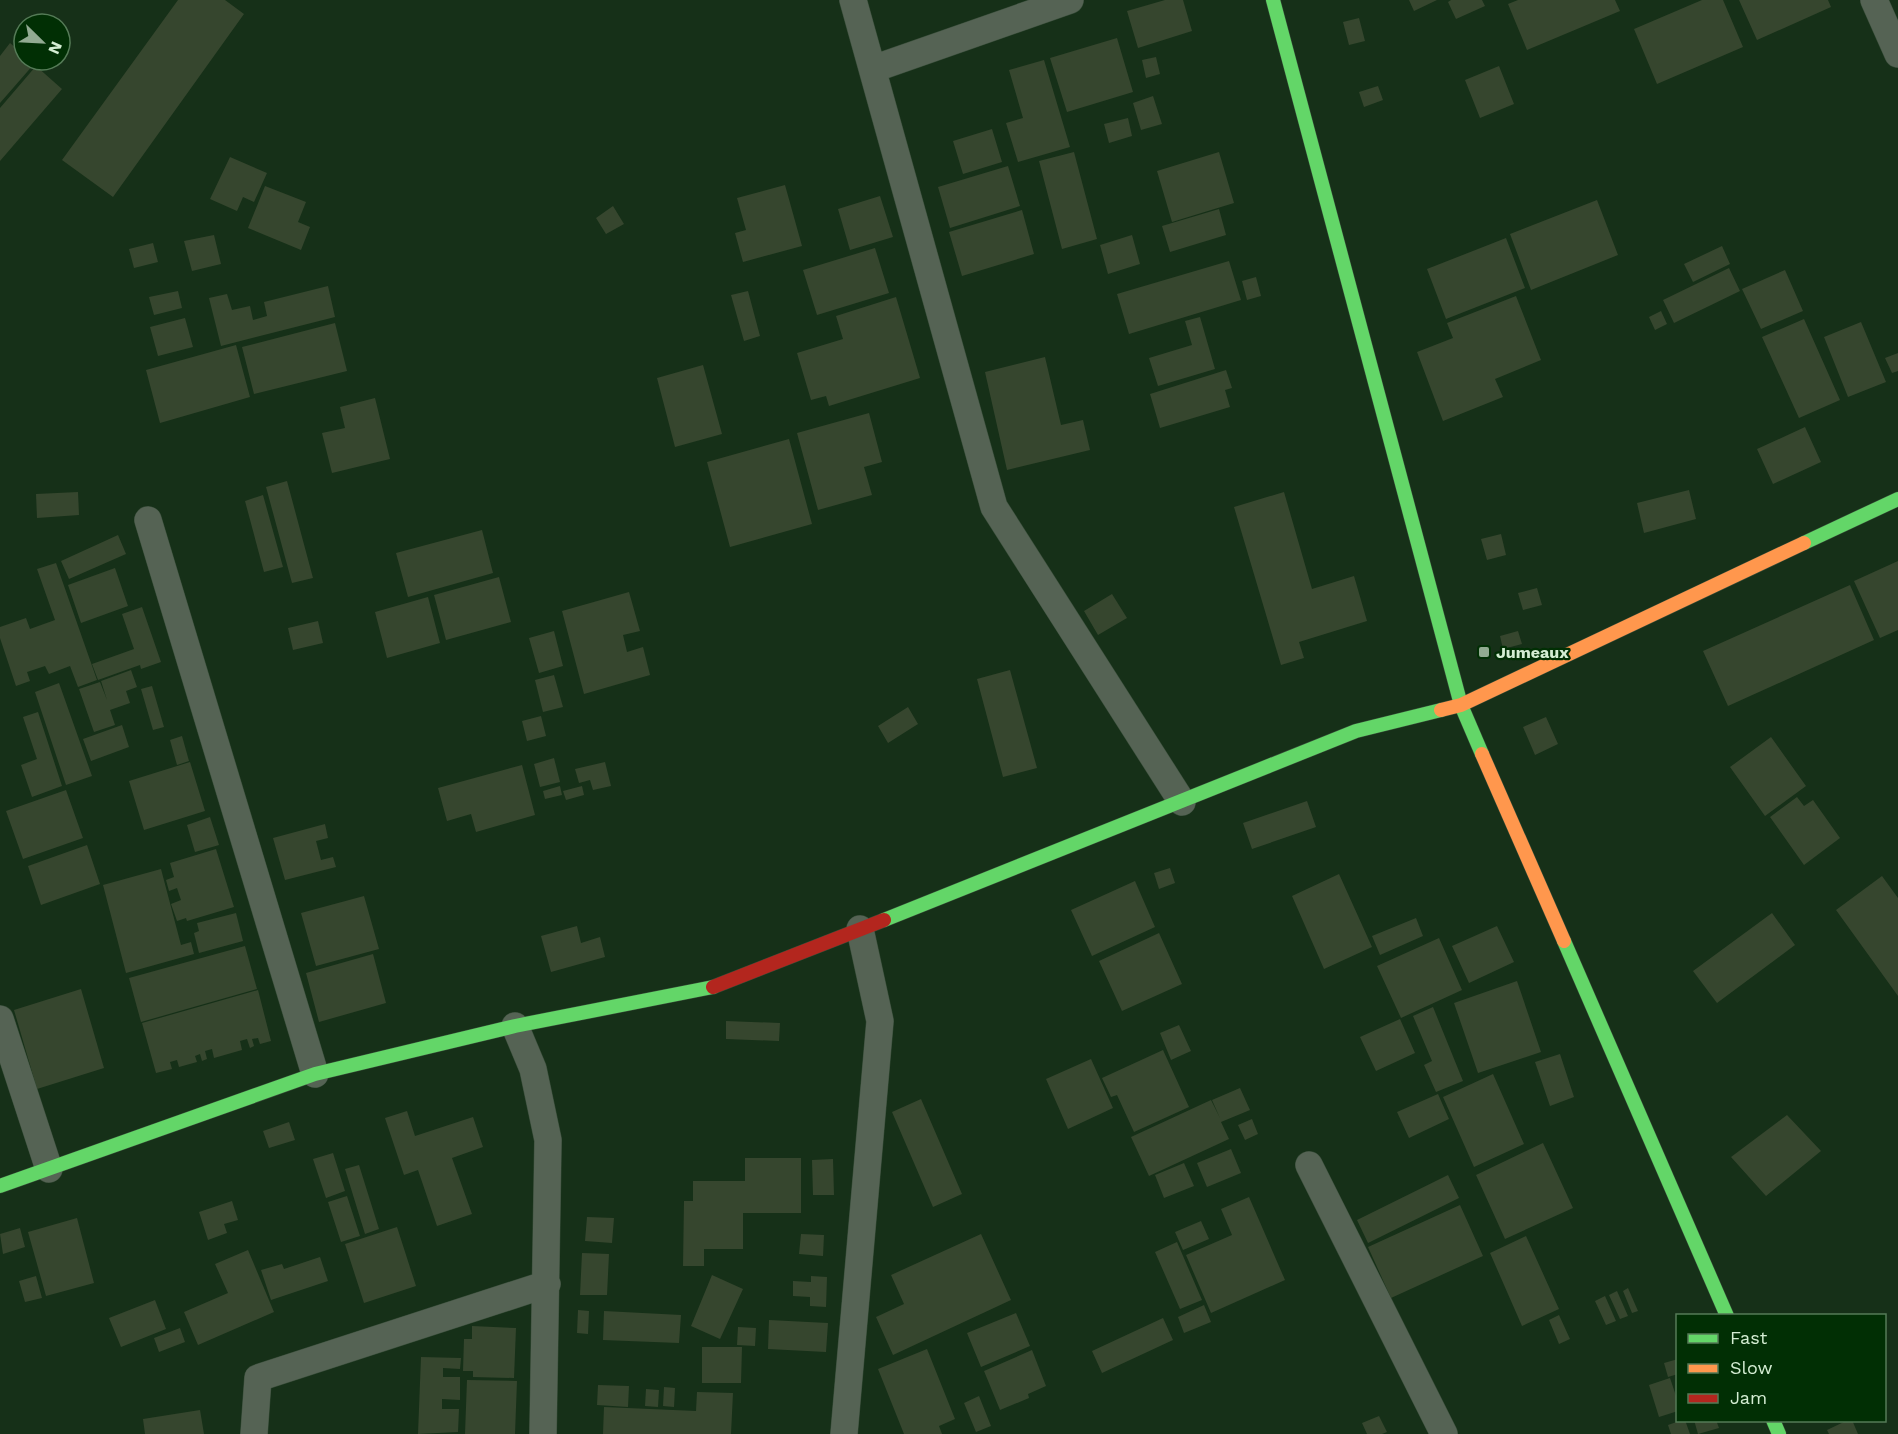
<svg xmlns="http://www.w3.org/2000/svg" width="1898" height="1434" font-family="'Work Sans',sans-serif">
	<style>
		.building { fill: #36462e }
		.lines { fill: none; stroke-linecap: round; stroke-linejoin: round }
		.street-casing { stroke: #374c38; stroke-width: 28 }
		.fast-casing { stroke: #374c38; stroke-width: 15 }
		.slow-casing { stroke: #374c38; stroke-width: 15 }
		.jam-casing { stroke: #374c38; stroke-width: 15 }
		.street { stroke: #556354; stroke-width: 27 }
		.fast { stroke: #63d668; stroke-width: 14 }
		.slow { stroke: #ff974d; stroke-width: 14 }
		.jam { stroke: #b3261e; stroke-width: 14 }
		.poi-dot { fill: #92ab92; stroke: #012f04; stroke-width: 2 }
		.labels { text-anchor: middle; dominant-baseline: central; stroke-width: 4.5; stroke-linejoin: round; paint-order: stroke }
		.poi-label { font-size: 16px; font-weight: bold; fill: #d4edd3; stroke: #012f04; text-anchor: start }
	</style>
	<rect width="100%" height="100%" fill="#163018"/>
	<path class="building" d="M178,0H225L244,14L113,197L62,160Z
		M1165,0H1183L1192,31L1138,48L1127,11Z
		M1409,0H1437L1414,11Z
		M1451,0H1482L1485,6L1456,19L1448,2Z
		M1518,0H1615L1620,11L1527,50L1508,4Z
		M1702,0H1723L1743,47L1657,84L1634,29Z
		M1739,0H1828L1831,7L1757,40Z
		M1359,18L1365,41L1349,45L1343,22Z
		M1117,38L1133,92L1067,112L1050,58Z
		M10,43L24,55V60H29L34,64L0,103V56Z
		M1156,57L1160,74L1146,78L1142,60Z
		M1044,60L1070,147L1018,162L1006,123L1023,118L1009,70Z
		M36,66L62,89L0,161V108Z
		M1499,66L1514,104L1480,118L1465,80Z
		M1378,86L1383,100L1364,107L1359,92Z
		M1153,96L1162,124L1141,130L1133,103Z
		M1128,118L1132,136L1109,143L1104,124Z
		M992,129L1002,162L963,174L953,141Z
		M1074,152L1097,239L1062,249L1039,161Z
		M1219,152L1234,203L1172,222L1157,171Z
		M230,157L267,173L254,202L243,197L237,211L210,199Z
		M1008,166L1020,206L950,228L938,187Z
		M785,185L802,246L743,262L735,233L746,230L737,198Z
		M265,186L306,202L298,222L310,227L301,250L248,228Z
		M880,196L893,237L850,250L838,209Z
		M1597,200L1618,255L1531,290L1510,234Z
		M613,206L624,224L606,234L596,218Z
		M1219,209L1226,235L1170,252L1162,226Z
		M1022,210L1034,254L962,276L949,232Z
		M214,235L221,264L192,271L184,241Z
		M1132,235L1140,264L1108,274L1100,245Z
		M1506,238L1525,288L1446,319L1427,269Z
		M153,243L158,262L134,268L129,249Z
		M1722,246L1730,264L1693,282L1684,264Z
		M875,248L889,293L817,315L803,270Z
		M1229,261L1241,300L1129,334L1117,294Z
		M1729,268L1740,291L1674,323L1663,300Z
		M1785,270L1803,311L1761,329L1742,289Z
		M1256,277L1261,296L1247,300L1242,281Z
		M328,286L335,317L221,346L209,298L227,294L232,310L250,306L253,320L267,316L264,302Z
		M178,291L182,308L154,315L149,297Z
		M748,291L760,336L744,341L731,295Z
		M1516,296L1541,360L1495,379L1503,397L1443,421L1417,352L1453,338L1447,323Z
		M896,297L920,378L829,406L826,396L811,400L797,353L843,339L836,316Z
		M1661,311L1667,324L1655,330L1649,317Z
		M1200,317L1215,369L1158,386L1149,358L1192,345L1185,321Z
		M185,318L193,347L158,356L150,327Z
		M1804,319L1840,400L1799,418L1762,337Z
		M1861,322L1886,382L1848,397L1824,337Z
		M335,323L347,371L254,394L242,347Z
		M236,345L250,397L160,423L146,370Z
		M1898,353V371L1892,373L1885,358Z
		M1045,357L1061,425L1083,420L1090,450L1007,470L985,372Z
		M703,365L722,434L675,447L657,378Z
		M1226,370L1232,388L1225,390L1230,407L1160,428L1150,394Z
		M375,398L390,459L332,473L322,433L345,428L340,407Z
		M869,413L882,462L864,467L872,495L818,510L797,433Z
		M1805,427L1821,462L1773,484L1757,449Z
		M789,439L812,524L730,547L707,462Z
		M287,481L313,578L292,583L266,487Z
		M1689,490L1696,519L1644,533L1637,503Z
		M78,492L79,515L37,518L36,494Z
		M1284,492L1312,589L1354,576L1367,621L1299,642L1304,658L1281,665L1234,507Z
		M263,495L283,567L264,572L245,501Z
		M482,530L493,573L408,597L396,553Z
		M1501,534L1506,555L1487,560L1481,539Z
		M118,535L126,554L69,579L61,561Z
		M1898,561V630L1880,638L1854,581Z
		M56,563L97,680L78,687L70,666L49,674L45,666L27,672L30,681L16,686L0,638V627L26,618L30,629L55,620L37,569Z
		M115,568L128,606L81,623L68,585Z
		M499,577L511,622L446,640L434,595Z
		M1850,585L1874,640L1728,706L1703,651Z
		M1537,588L1542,605L1523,610L1518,593Z
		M629,592L640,631L623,635L627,652L643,647L650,675L584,694L562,611Z
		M1112,594L1127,618L1098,635L1084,611Z
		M428,597L440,643L387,658L375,612Z
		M142,607L161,662L141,669L140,665L98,680L92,664L134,649L122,614Z
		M318,621L323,643L293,650L288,628Z
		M554,631L563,666L539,673L529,638Z
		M1518,631L1522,644L1503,649L1500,636Z
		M131,670L137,687L126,691L130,703L110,710L115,725L94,732L79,689L100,682L107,700L101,681Z
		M1010,670L1037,768L1003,777L977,679Z
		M554,675L563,707L543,712L535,680Z
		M59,683L92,776L66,785L35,692Z
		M152,686L164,727L153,730L141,689Z
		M908,707L918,724L888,743L878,726Z
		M38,712L62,786L32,797L21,765L37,759L23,717Z
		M541,716L546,736L527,741L522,721Z
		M1546,717L1558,744L1535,755L1523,727Z
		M122,725L129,747L91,761L83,739Z
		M182,736L189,761L177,765L170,740Z
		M1771,737L1806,786L1765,816L1730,767Z
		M554,758L560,782L540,787L534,764Z
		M190,762L205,811L144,830L129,781Z
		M605,762L611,786L593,790L590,780L579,783L575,769Z
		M522,765L535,815L476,832L471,814L447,821L438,788Z
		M560,786L562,795L545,799L543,791Z
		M582,786L584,795L566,800L563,791Z
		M66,790L83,838L23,859L6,811Z
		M1797,797L1804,806L1813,800L1840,838L1804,865L1770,817Z
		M1307,801L1316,827L1252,849L1243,823Z
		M210,817L219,845L195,852L187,825Z
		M325,824L328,838L316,841L321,860L333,857L336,867L285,880L273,838Z
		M87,845L100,884L41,905L28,866Z
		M216,849L234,907L187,921L186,918L177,921L171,904L181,900L177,888L169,891L166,880L174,877L170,863Z
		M1170,868L1175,883L1159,889L1154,873Z
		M161,869L181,945L191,942L194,954L126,973L103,885Z
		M1339,874L1372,947L1324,969L1292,896Z
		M1882,876L1898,898V996L1836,910Z
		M1135,881L1155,927L1092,956L1071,910Z
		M364,896L379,949L316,966L301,913Z
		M236,913L243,941L199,953L194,933L199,931L197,923Z
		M1772,913L1795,945L1717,1003L1693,971Z
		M1416,918L1423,936L1380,955L1372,936Z
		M577,926L581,943L600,937L605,957L551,972L541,936Z
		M1497,926L1514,962L1469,983L1452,946Z
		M1159,933L1182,984L1122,1011L1099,961Z
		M1439,938L1462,990L1401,1018L1377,966Z
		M245,946L257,989L141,1022L129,978Z
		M373,954L386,1003L319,1022L306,973Z
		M1517,981L1541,1052L1478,1073L1454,1003Z
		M81,989L104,1068L37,1089L14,1010Z
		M258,990L271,1041L260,1044L258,1038L252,1039L254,1046L250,1048L247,1039L240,1041L242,1050L214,1058L212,1049L205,1051L207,1059L202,1061L200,1054L195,1056L197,1062L179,1067L177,1060L170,1062L172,1069L156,1073L142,1023Z
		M1433,1007L1463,1081L1436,1092L1424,1065L1432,1061L1413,1016Z
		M1400,1019L1415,1053L1376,1071L1360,1037Z
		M726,1021L780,1023L779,1041L726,1039Z
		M1179,1025L1191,1051L1171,1060L1160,1033Z
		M1163,1050L1189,1107L1134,1132L1117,1095L1111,1097L1102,1078Z
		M1560,1054L1574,1097L1550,1106L1535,1062Z
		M1091,1059L1113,1108L1068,1129L1046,1079Z
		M1493,1074L1524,1144L1474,1167L1443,1097Z
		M1240,1088L1250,1110L1221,1122L1229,1139L1149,1176L1131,1137L1211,1100L1220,1118L1212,1100Z
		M1438,1094L1449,1119L1409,1138L1397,1112Z
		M921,1099L962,1194L933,1207L892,1112Z
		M407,1111L415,1136L473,1117L483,1147L452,1158L472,1214L437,1226L418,1170L404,1175L385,1118Z
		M1787,1115L1821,1151L1766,1196L1731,1157Z
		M1252,1119L1258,1134L1245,1140L1238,1125Z
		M289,1122L295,1140L269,1148L263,1131Z
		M1543,1143L1573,1208L1505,1239L1476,1175Z
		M1231,1149L1241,1173L1207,1187L1197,1163Z
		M333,1153L345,1191L326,1198L313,1159Z
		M745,1158H801V1213H743V1249H704V1266H683L684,1201H693V1181H745Z
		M833,1159L834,1195H813L812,1160Z
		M1184,1163L1194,1186L1164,1198L1155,1175Z
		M359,1165L379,1229L365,1234L345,1169Z
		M1448,1175L1459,1198L1368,1243L1357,1220Z
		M347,1196L360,1236L341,1242L328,1202Z
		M1249,1197L1285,1280L1211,1313L1186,1255L1232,1235L1221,1209Z
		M232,1201L238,1220L224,1224L227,1233L208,1240L199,1212Z
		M1460,1205L1483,1256L1391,1298L1368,1247Z
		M587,1217L614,1218L612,1243L585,1241Z
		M77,1218L94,1283L46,1296L28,1232Z
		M1201,1221L1209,1239L1183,1250L1175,1232Z
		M397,1227L416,1286L364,1303L345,1244Z
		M20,1228L25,1247L3,1254L0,1234Z
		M801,1234L824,1235L823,1256L799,1254Z
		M981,1234L1011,1300L893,1355L876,1317L904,1304L891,1275Z
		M1526,1236L1559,1309L1522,1326L1490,1253Z
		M1177,1242L1202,1300L1180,1309L1155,1252Z
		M248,1250L274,1312L198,1345L184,1312L228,1293L215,1264Z
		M582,1253L609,1254L607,1295H580Z
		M320,1257L328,1281L271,1300L261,1270L282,1264L284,1269Z
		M712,1275L743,1289L720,1339L691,1326Z
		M36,1276L42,1298L25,1302L19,1281Z
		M811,1276L827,1277L826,1307L810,1306V1297L793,1296V1281L811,1282Z
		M1628,1288L1638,1311L1632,1313L1623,1291Z
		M1617,1291L1628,1316L1620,1319L1609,1295Z
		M1605,1296L1616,1321L1606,1325L1595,1301Z
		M155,1300L166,1329L121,1347L109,1318Z
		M1204,1305L1211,1322L1184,1333L1178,1317Z
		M578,1310L589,1311L588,1334L577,1333Z
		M604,1311L681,1315L679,1343L603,1340Z
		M1016,1313L1030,1346L981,1367L967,1333Z
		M1559,1315L1570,1339L1559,1344L1549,1320Z
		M1163,1318L1173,1340L1102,1373L1092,1351Z
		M769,1320L828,1323L826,1352L768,1349Z
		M472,1326L516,1328L514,1378L473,1377V1371H463L464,1339H472Z
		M738,1327L756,1328L755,1346L737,1345Z
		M180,1328L185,1342L159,1352L154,1338Z
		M702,1347H742L741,1383H702Z
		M927,1349L955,1419L939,1426L942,1434H904L878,1369Z
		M1032,1350L1046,1386L1028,1394L1029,1398L1000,1410L984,1371Z
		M421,1357L461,1358L460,1369L443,1368V1377H460V1400L442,1399V1409H459L458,1432L418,1434Z
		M1678,1359V1374L1668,1377L1664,1363Z
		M1670,1378L1678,1402V1411L1659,1417L1649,1385Z
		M467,1380L517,1381L515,1434H465Z
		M598,1385L629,1386L628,1407L597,1405Z
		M664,1387L675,1388L674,1407L663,1406Z
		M646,1389L659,1390L658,1407L645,1406Z
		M697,1392L733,1393L731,1434H603L604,1407L696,1411Z
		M979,1396L991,1426L976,1432L964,1403Z
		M200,1410L204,1434H145L143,1419Z
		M1379,1416L1387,1432L1382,1434H1367L1362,1423Z
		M1682,1420H1685L1690,1434H1671L1668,1425Z
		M1694,1420H1716L1719,1428L1698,1434Z
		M1848,1420H1852L1858,1434H1829L1827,1430Z"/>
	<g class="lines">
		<defs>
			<path id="street" d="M853,0L994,507L1182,802
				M1874,0L1898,54
				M873,69L1070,0
				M148,520L315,1074
				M0,1019L49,1169
				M515,1026L533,1069L548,1140L543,1434
				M1309,1165L1444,1434
				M254,1434L258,1378L547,1284
				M844,1434L880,1021L860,929"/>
			<path id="fast" d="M1273,0L1461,705L1482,754
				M1804,543L1898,499
				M884,920L1356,731L1441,710
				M1564,941L1727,1316
				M0,1186L315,1074L515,1026L713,987
				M1773,1420L1779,1434"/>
			<path id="slow" d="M1441,710L1461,705L1804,543
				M1482,754L1564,941"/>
			<path id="jam" d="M713,987L884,920"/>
		</defs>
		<use href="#street" class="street-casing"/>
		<use href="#fast" class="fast-casing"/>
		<use href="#slow" class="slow-casing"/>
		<use href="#jam" class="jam-casing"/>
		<use href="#street" class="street"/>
		<use href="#fast" class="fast"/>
		<use href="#slow" class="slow"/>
		<use href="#jam" class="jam"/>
	</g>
	<rect class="poi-dot" x="1478" y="646" width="12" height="12" rx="3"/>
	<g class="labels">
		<g class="poi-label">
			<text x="1496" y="652">Jumeaux</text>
		</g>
	</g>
	<rect x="1676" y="1314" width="210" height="108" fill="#012f04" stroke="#557b57" stroke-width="1.5"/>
	<rect x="1688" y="1334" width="30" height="9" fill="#63d668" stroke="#557b57" stroke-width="1.5"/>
	<text x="1730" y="1344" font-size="18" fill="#d4edd3">Fast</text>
	<rect x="1688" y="1364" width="30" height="9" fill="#ff974d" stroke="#557b57" stroke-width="1.5"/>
	<text x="1730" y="1374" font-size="18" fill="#d4edd3">Slow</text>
	<rect x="1688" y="1394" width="30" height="9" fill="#b3261e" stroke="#557b57" stroke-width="1.5"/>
	<text x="1730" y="1404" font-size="18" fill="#d4edd3">Jam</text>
	<g transform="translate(42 42) rotate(114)"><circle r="28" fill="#012f04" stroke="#557b57" stroke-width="1.5"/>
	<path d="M0-4.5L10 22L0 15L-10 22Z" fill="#92ab92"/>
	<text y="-9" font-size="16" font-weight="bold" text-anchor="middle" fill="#d4edd3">N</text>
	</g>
</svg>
